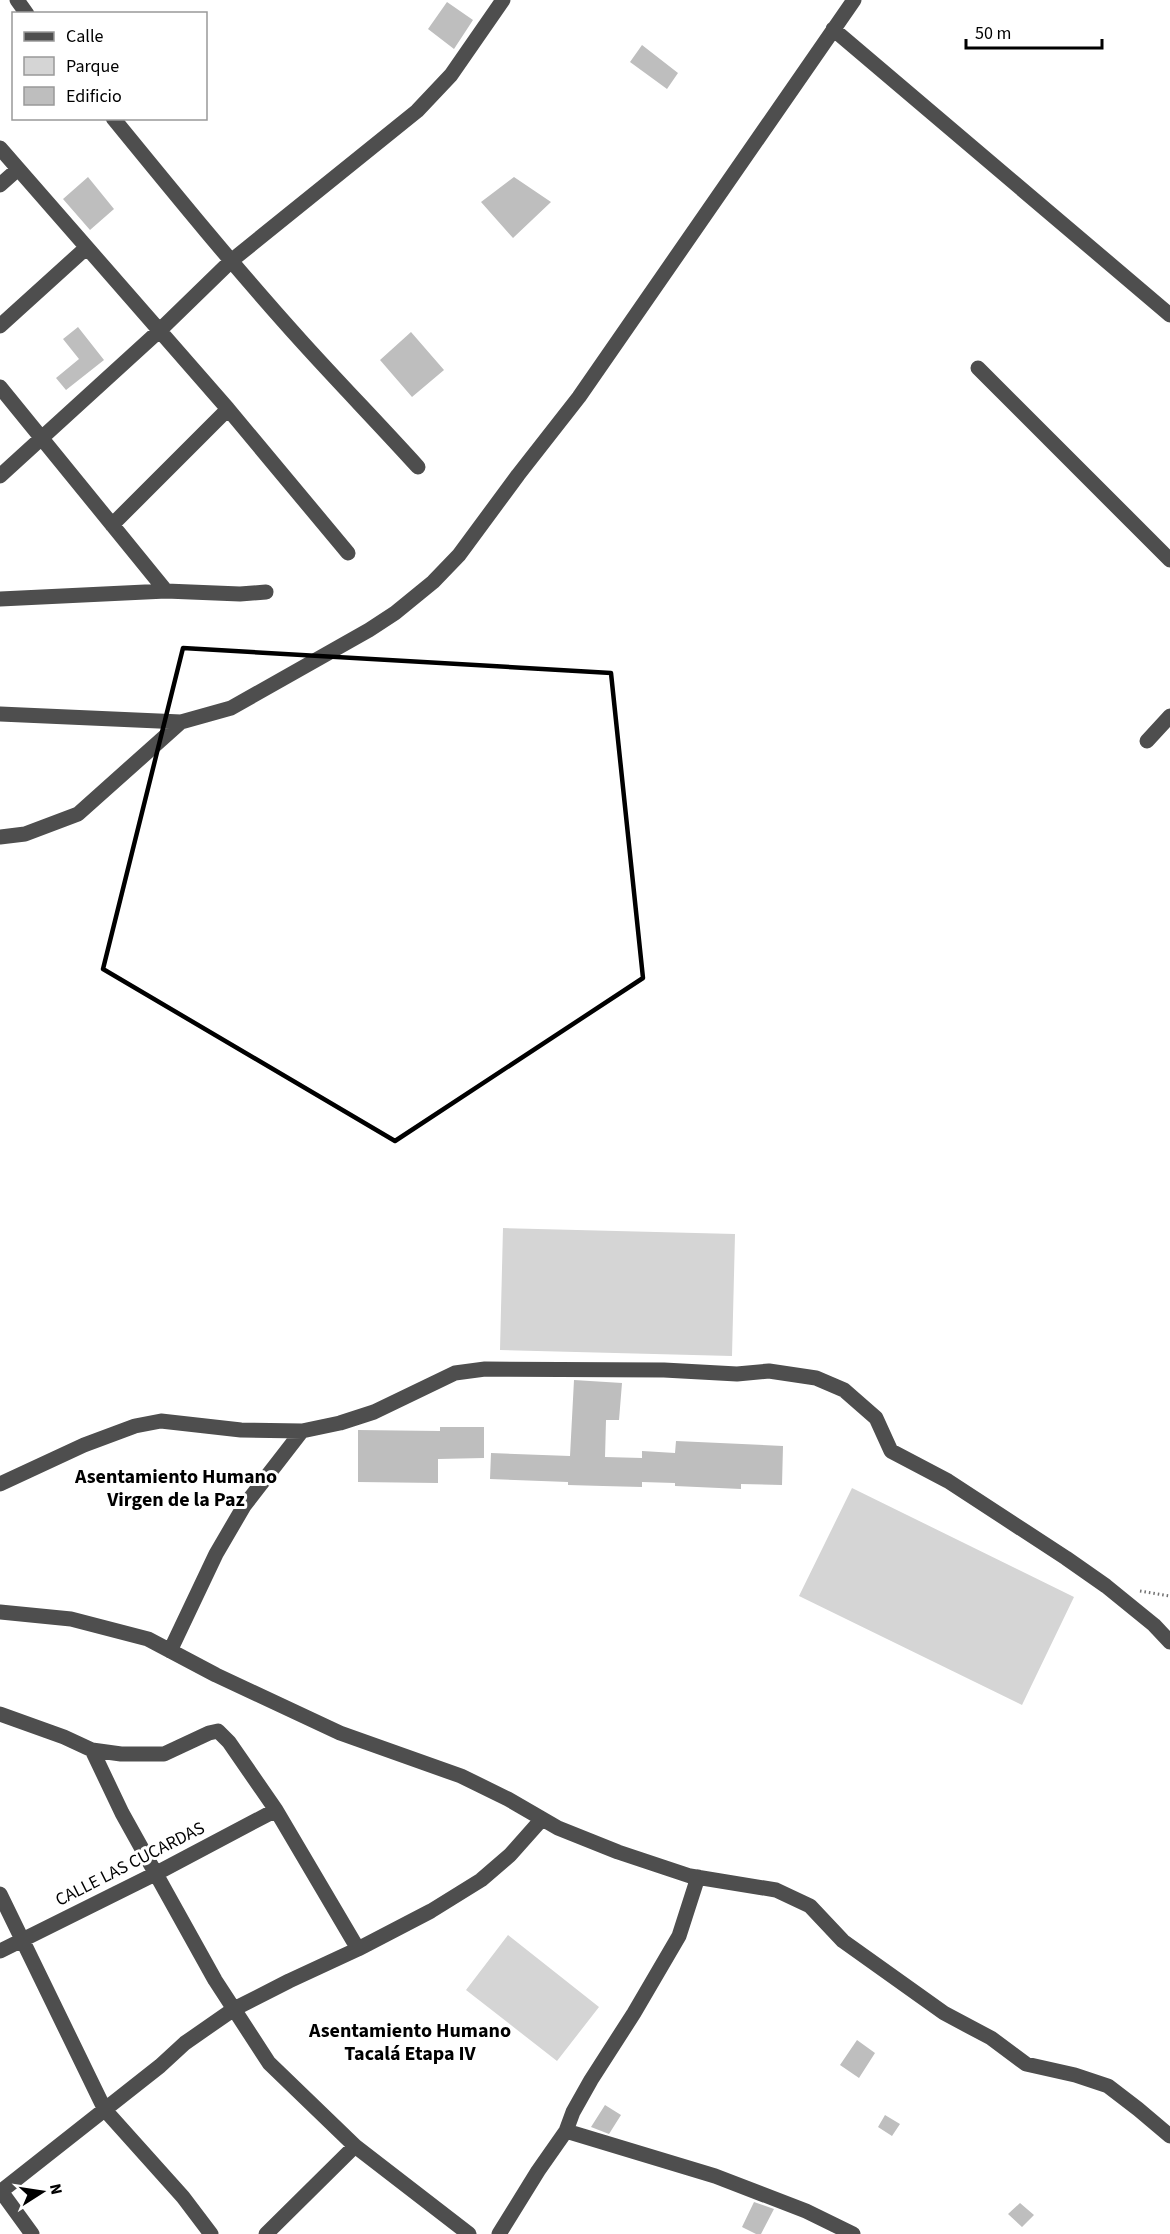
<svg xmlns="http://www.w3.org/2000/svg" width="1170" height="2234" font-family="'Source Sans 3',sans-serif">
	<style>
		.green { fill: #d5d5d5 }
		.building { fill: #bebebe }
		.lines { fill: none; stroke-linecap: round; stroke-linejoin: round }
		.path { stroke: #707070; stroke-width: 3; stroke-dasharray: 1.5 3; stroke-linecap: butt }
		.minor { stroke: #4e4e4e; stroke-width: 15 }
		.marked { fill: none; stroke: #000; stroke-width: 4.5; stroke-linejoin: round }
		.labels { text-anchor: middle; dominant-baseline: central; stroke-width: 6; stroke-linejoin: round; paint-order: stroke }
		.street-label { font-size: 18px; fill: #000; stroke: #fff }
		.neighbourhood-label { font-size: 20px; font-weight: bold; fill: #000; stroke: #fff }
	</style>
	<rect width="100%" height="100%" fill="#fff"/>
	<path class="green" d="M503,1228L735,1234L732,1356L500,1350Z
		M852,1488L1074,1597L1022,1705L799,1596Z
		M508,1935L599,2007L557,2061L466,1990Z"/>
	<path class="building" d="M447,2L473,20L454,49L428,29Z
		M642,45L678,73L667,89L630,62Z
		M88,177L114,209L90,230L63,199Z
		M514,177L551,202L513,238L481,202Z
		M78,327L104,360L66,390L56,378L79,359L63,339Z
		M411,332L444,370L412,397L380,360Z
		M574,1380L622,1383L619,1420H606L605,1457L642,1458V1451L675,1453L676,1441L783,1446L782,1485L741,1484V1489L675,1486V1483L642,1482V1487L603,1486L568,1485V1482L490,1479L491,1453L570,1456Z
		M440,1427H484V1458L438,1459V1483L358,1482V1430L440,1431Z
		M857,2040L875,2053L859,2078L840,2065Z
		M605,2105L621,2115L609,2134L591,2127Z
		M885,2115L900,2124L892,2136L878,2127Z
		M754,2202L774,2209L761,2234H756L742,2227Z
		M1020,2203L1034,2215L1022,2227L1008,2214Z"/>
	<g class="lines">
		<path class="path" d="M1140,1591L1170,1596"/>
		<path class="minor" d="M17,0L27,14
			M833,29L1170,315
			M113,118C175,194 237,270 303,343C341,385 380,425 418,467
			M0,148L228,409L348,553
			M0,185L18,169
			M0,326L86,248
			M978,368L1170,560
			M0,387L166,591
			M0,476L159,331L231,261L417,111L451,75L503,0
			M112,525L228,409
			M0,599L166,591L240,594L266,592
			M0,714L181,722L231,708L369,630L395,613L433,582L459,555L518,475L579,397L854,0
			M1147,741L1170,716
			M0,837L25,834L78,814L181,722
			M0,1484L84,1445L135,1426L161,1421L241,1430L302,1431L340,1423L374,1412L455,1373L485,1369L664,1370L737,1374L769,1371L816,1378L844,1390L876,1418L891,1451L948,1481L1066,1558L1106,1586L1154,1625L1170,1642
			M0,1612L71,1619L148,1639L216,1675L340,1733L461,1776L508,1799L558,1828L618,1852L690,1876L776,1890L810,1906L843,1941L944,2013L991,2038L1026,2064L1075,2075L1108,2086L1138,2109L1170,2136
			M170,1651L216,1554L244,1506L302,1431
			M0,1714L64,1737L92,1750L121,1754H164L209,1733L218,1731L229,1742L276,1810L358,1949
			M92,1750L122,1813L215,1980L269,2063L355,2146L469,2234
			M0,1894L105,2110L183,2197L211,2234
			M0,1951L155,1874L276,1810
			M566,2131L715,2176L806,2211L853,2234
			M0,2190L32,2234
			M0,2192L160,2066L185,2043L234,2009L289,1981L358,1949L431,1911L481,1880L510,1855L542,1819
			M266,2234L355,2146
			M499,2234L538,2171L566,2131L573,2112L591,2080L634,2013L679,1936L698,1877"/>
	</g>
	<path class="marked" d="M183,648L611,673L643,978L395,1141L103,969Z"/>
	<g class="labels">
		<g class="street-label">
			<text transform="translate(130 1864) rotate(-27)">CALLE LAS CUCARDAS</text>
		</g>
		<g class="neighbourhood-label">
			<text x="176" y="1477">Asentamiento Humano<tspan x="176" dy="23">Virgen de la Paz</tspan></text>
			<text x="410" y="2031">Asentamiento Humano<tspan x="410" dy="23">Tacalá Etapa IV</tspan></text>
		</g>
	</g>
	<rect x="12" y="12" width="195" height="108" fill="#ffffff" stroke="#999999" stroke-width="1.5"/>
	<rect x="24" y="32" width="30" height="9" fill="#4e4e4e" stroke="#999999" stroke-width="1.5"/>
	<text x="66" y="42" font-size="18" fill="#000000">Calle</text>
	<rect x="24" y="57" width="30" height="18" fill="#d5d5d5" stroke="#999999" stroke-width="1.5"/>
	<text x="66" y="72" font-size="18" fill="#000000">Parque</text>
	<rect x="24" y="87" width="30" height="18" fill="#bebebe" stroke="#999999" stroke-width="1.5"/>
	<text x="66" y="102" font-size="18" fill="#000000">Edificio</text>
	<g transform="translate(42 2192) rotate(78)" stroke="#ffffff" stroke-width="4.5" paint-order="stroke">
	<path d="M0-4.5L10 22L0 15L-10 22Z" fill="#000000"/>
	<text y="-9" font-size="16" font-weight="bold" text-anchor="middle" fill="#000000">N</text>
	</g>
	<path d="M966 39v9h136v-9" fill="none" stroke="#000000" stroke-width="3"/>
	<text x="975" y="39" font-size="18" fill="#000000" stroke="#ffffff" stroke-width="4.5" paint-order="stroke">50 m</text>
</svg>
